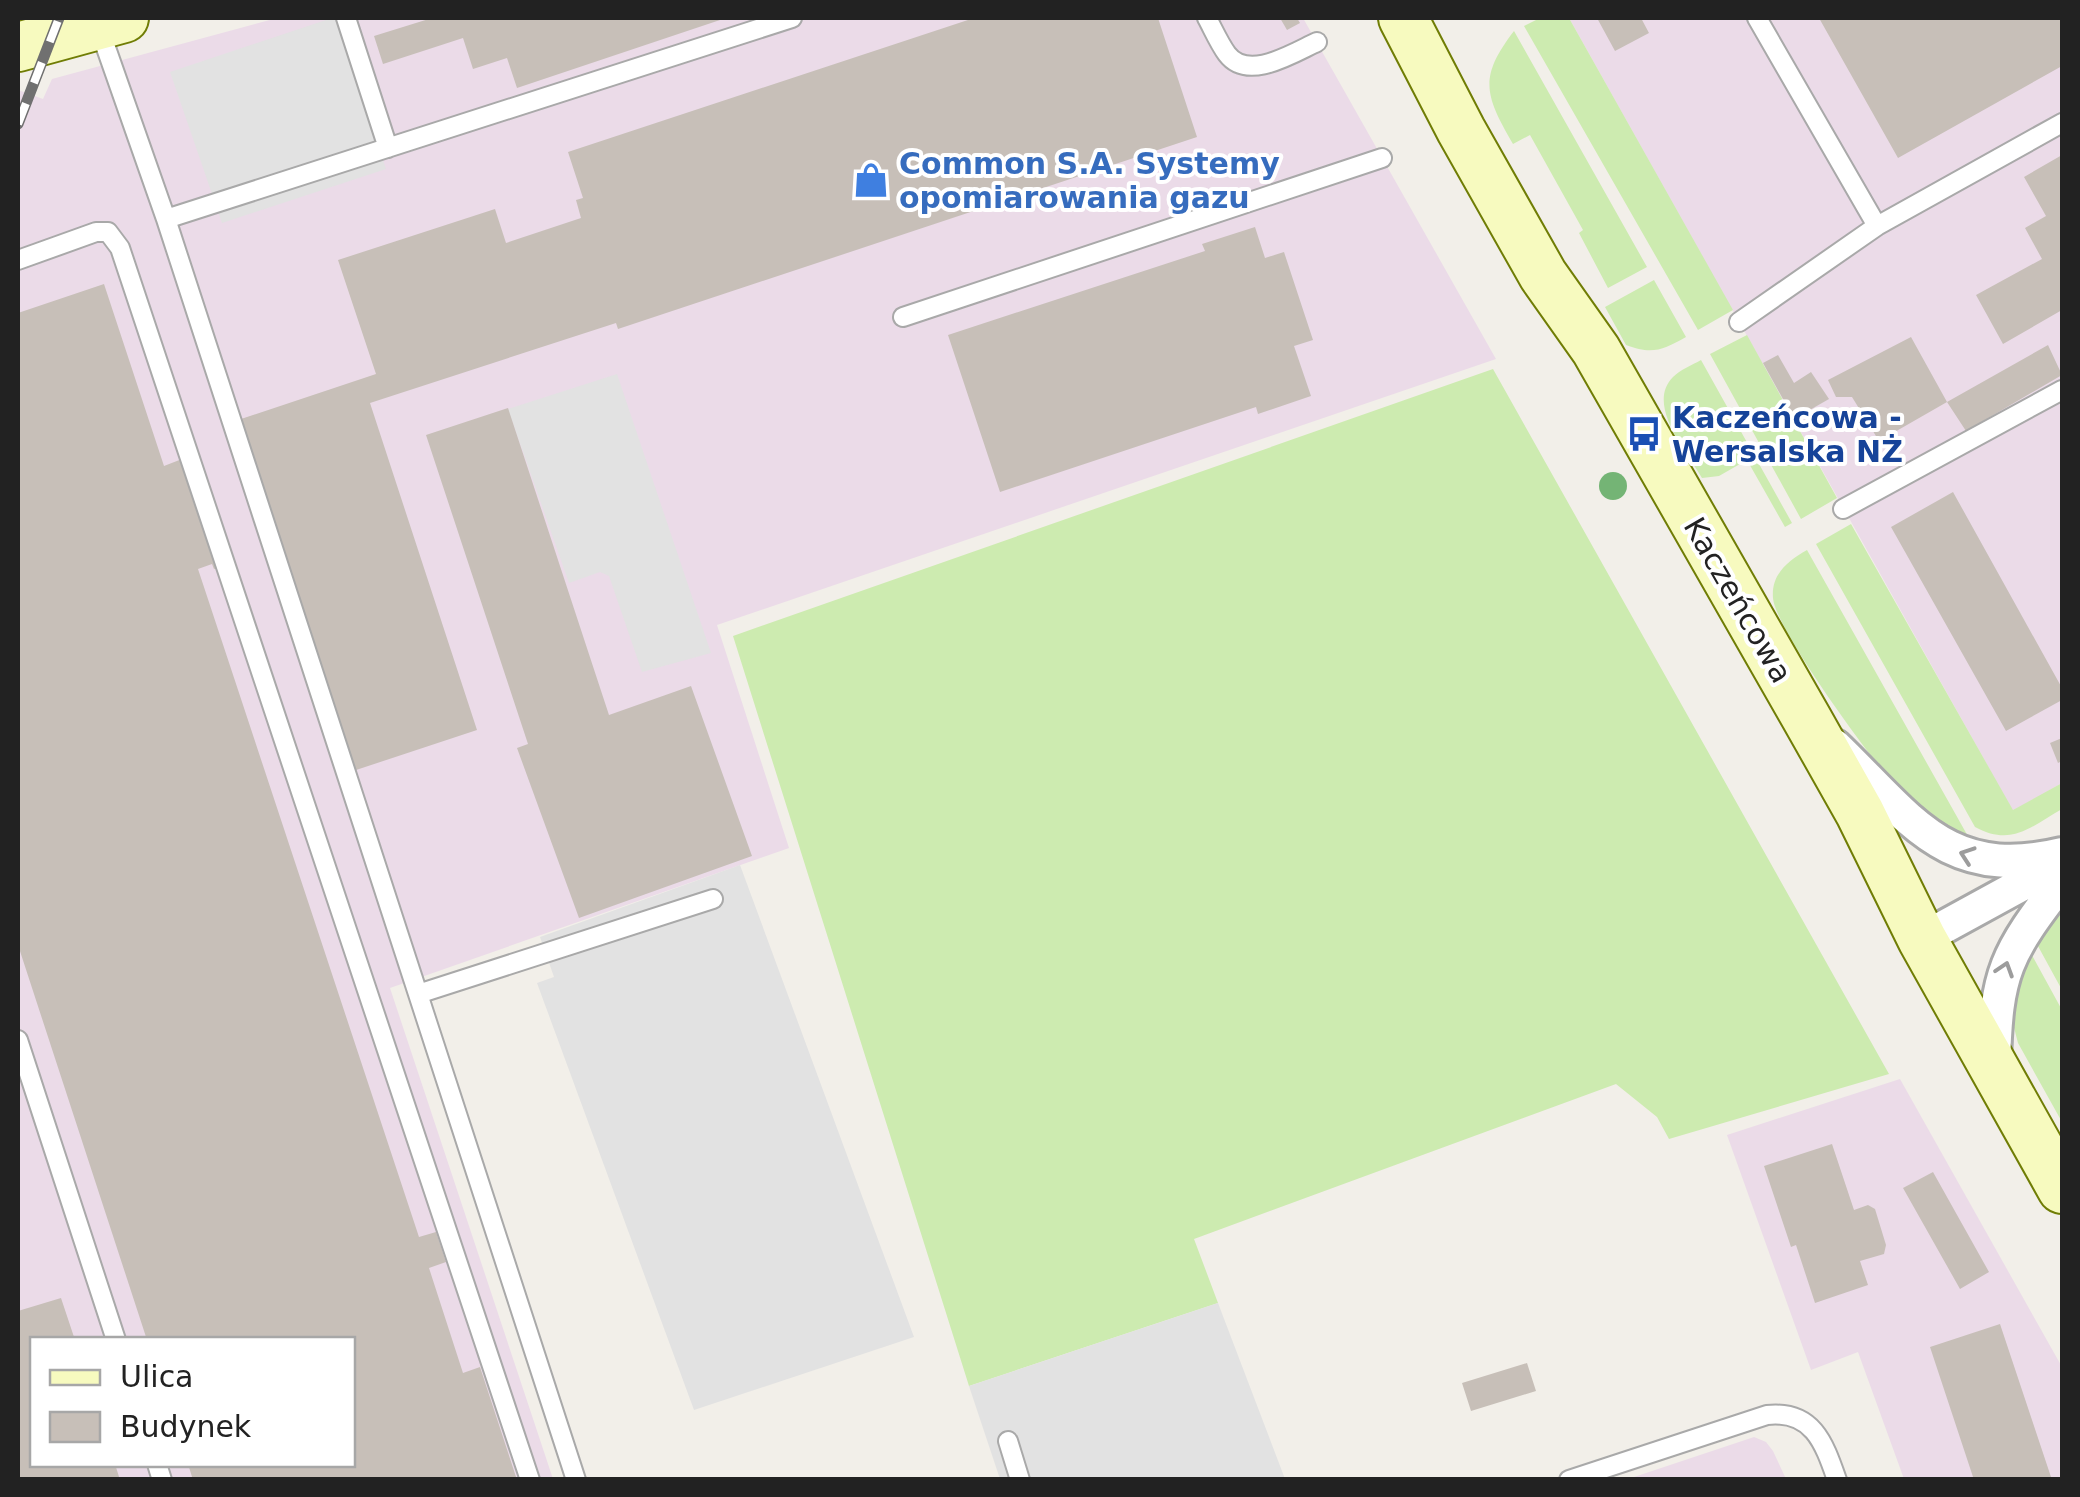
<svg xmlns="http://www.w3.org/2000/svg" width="2080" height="1497" font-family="'DejaVu Sans',sans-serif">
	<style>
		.industrial { fill: #ebdbe8; fill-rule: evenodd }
		.grass { fill: #cdebb0 }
		.parking { fill: #e2e2e2 }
		.building { fill: #c7bfb8 }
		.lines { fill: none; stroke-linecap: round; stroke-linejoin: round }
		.lane-casing { stroke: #a9a9a9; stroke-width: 22 }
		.street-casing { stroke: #a9a9a9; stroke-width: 38 }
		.secondary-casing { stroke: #707d05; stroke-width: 52 }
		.lane { stroke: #fff; stroke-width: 18 }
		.street { stroke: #fff; stroke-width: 32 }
		.secondary { stroke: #f7fabf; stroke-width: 48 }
		.rail-casing { stroke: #707070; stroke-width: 11 }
		.rail { stroke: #fff; stroke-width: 8; stroke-dasharray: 22; stroke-linecap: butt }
		.tree { fill: #74b475 }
		.oneway { stroke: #9c9c9c }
		.labels { text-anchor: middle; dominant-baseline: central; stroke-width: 8; stroke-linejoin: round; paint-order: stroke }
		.shop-label { font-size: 30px; font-weight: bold; fill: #366cbe; stroke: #fff; text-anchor: start }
		.transit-label { font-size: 30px; font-weight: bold; fill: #164399; stroke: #fff; text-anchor: start }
		.street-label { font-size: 30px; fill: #222; stroke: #fff }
	</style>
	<rect width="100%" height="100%" fill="#f2efe9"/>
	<path class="industrial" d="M277,18H1303L1496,359L717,625L789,848L390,988L553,1479H18V90L43,99L52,79ZM32,1340H352V1464H32Z
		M1569,18H2062V783L2013,811Z
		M1900,1079L2062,1367V1479H1904L1858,1352L1811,1370L1727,1135Z
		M1754,1437L1766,1442L1773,1451L1786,1479H1628Z"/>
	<path class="grass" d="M1540,18H1569L1733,310L1698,330L1524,26Z
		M1514,31L1647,267L1608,288L1579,233L1583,230L1530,135L1513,144C1485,95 1478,78 1514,31Z
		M1654,280L1686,337C1663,350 1652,355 1626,345L1605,307Z
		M1747,335L1837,498L1801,519L1710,354Z
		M1701,360L1792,523L1785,527L1747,460L1719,476L1702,478C1688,453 1645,405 1673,377C1680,370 1692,365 1701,360Z
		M1493,369L1889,1074L1669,1139L1657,1117L1616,1084L1194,1239L1218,1303L969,1386L733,636Z
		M1851,524L2013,810L2062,783V809C2030,827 2012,847 1975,827L1816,544Z
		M1807,550L1974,847C1952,831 1925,816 1905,797C1879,771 1775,629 1773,598C1771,574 1788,561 1807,550Z
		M2062,904V990L2033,937Z
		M2027,946L2062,1010V1122L2018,1043L2011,1016Z"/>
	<path class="parking" d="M332,18H336L386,169L222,223L170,72Z
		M617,374L711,653L642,672L609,576L600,572L569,583L508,409Z
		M740,865L914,1337L694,1410L537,983L554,977L540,937Z
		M1218,1303L1285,1479H1000L969,1386Z"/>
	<path class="building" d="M432,18H726L517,88L507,58L473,69L463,38L383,64L374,36Z
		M974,18H1158L1197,137L618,329L616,323L370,403L477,730L350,772L235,421L376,374L338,260L495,209L506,243L581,218L576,200L583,198L568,152Z
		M1280,18H1297L1300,23L1287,30Z
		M1597,18H1641L1649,33L1615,51Z
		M1819,18H2062V66L1898,158Z
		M2062,155V310L2003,344L1976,295L2042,259L2025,228L2046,216L2024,177Z
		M1255,227L1265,258L1284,252L1313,340L1294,346L1311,396L1258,414L1256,407L1000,492L948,335L1205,251L1202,244Z
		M104,284L164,466L182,459L218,568L214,569L212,564L198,569L419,1237L436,1232L446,1262L429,1268L463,1373L480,1367L517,1480H193L188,1464H352V1340H147L18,945V313Z
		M1911,337L1947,402L1879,441L1852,397H1836L1828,380Z
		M2048,345L2062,375L1966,431L1947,402Z
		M1778,355L1794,383L1811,372L1829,399L1794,419L1763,363Z
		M508,408L609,715L691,686L752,856L579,918L517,748L528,744L426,435Z
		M1953,492L2062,688V700L2006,731L1891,527Z
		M2062,738V761L2058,763L2050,743Z
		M1832,1144L1854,1210L1868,1205L1875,1209L1886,1245L1884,1254L1860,1261L1868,1285L1815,1303L1796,1245L1791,1247L1764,1166Z
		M1933,1172L1989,1272L1960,1289L1903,1188Z
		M61,1298L75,1340H32V1464H115L120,1480H18V1311Z
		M2000,1324L2052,1480H1974L1930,1347Z
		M1527,1363L1536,1391L1471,1411L1462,1383Z"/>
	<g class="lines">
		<defs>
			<path id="lane" d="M346,18L388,148
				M1207,18C1213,29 1219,43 1227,54C1248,82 1293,53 1317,42
				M1757,18L1877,226L2062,123
				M98,25L166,219L576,1480
				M166,219L792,18
				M18,260L96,232H108L120,248L530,1480
				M903,317L1382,158
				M1739,322L1877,226
				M1843,509L2062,390
				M418,994L713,899
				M18,1040L116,1340
				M1008,1441L1020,1480
				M157,1464L162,1480
				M1569,1480L1767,1415C1813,1410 1824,1443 1837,1480"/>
			<path id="street" d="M1835,746C1911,819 1946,882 2062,854
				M1922,939L2059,864
				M1994,1065C1996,971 2006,954 2062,881"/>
			<path id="secondary" d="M1403,18L1461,130L1543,275L1596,350L1807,719L1860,813L1922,939L2062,1189
				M18,47L124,18"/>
		</defs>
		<use href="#lane" class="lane-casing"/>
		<use href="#street" class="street-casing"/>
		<use href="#secondary" class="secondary-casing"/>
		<use href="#lane" class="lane"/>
		<use href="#street" class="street"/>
		<use href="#secondary" class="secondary"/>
		<defs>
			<path id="rail" d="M18,124L59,18"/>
		</defs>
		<use href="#rail" class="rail-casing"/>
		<use href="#rail" class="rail"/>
	</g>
	<circle class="tree" cx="1613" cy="486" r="14"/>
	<defs><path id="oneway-chevron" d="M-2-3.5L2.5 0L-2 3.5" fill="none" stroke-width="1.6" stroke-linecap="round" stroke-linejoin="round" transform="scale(2.5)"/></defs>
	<g class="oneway">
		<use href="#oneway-chevron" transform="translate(1967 855) rotate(-161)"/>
		<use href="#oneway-chevron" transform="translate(2005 969) rotate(-72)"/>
	</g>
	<defs>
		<symbol id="shop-bare" viewBox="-9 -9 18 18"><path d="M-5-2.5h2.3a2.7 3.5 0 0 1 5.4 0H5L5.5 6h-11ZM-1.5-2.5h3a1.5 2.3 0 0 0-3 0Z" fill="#3f7fe0" stroke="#fff" stroke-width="2.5" paint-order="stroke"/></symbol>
		<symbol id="bus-bare" viewBox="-9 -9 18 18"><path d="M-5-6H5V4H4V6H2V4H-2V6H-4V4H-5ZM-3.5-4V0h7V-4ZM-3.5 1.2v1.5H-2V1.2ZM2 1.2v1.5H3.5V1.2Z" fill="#1a4fb4" stroke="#fff" stroke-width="2.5" paint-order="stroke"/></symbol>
	</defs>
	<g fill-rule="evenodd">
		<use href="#shop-bare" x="846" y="155" width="50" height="50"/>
		<use href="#bus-bare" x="1619" y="409" width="50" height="50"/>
	</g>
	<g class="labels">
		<g class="shop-label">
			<text x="899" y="163">Common S.A. Systemy<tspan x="899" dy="34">opomiarowania gazu</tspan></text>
		</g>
		<g class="transit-label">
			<text x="1672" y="417">Kaczeńcowa -<tspan x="1672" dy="34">Wersalska NŻ</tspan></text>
		</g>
		<g class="street-label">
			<text transform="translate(1738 600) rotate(60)">Kaczeńcowa</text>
		</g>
	</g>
	<rect width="2080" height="1497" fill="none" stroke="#222222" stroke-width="40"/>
	<rect x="30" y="1337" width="325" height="130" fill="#ffffff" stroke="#a7a7a7" stroke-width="2.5"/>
	<rect x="50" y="1370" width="50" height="15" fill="#f7fabf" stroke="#a7a7a7" stroke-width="2.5"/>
	<text x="120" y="1387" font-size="30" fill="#222222">Ulica</text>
	<rect x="50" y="1412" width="50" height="30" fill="#c7bfb8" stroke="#a7a7a7" stroke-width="2.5"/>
	<text x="120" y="1437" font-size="30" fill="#222222">Budynek</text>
</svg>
